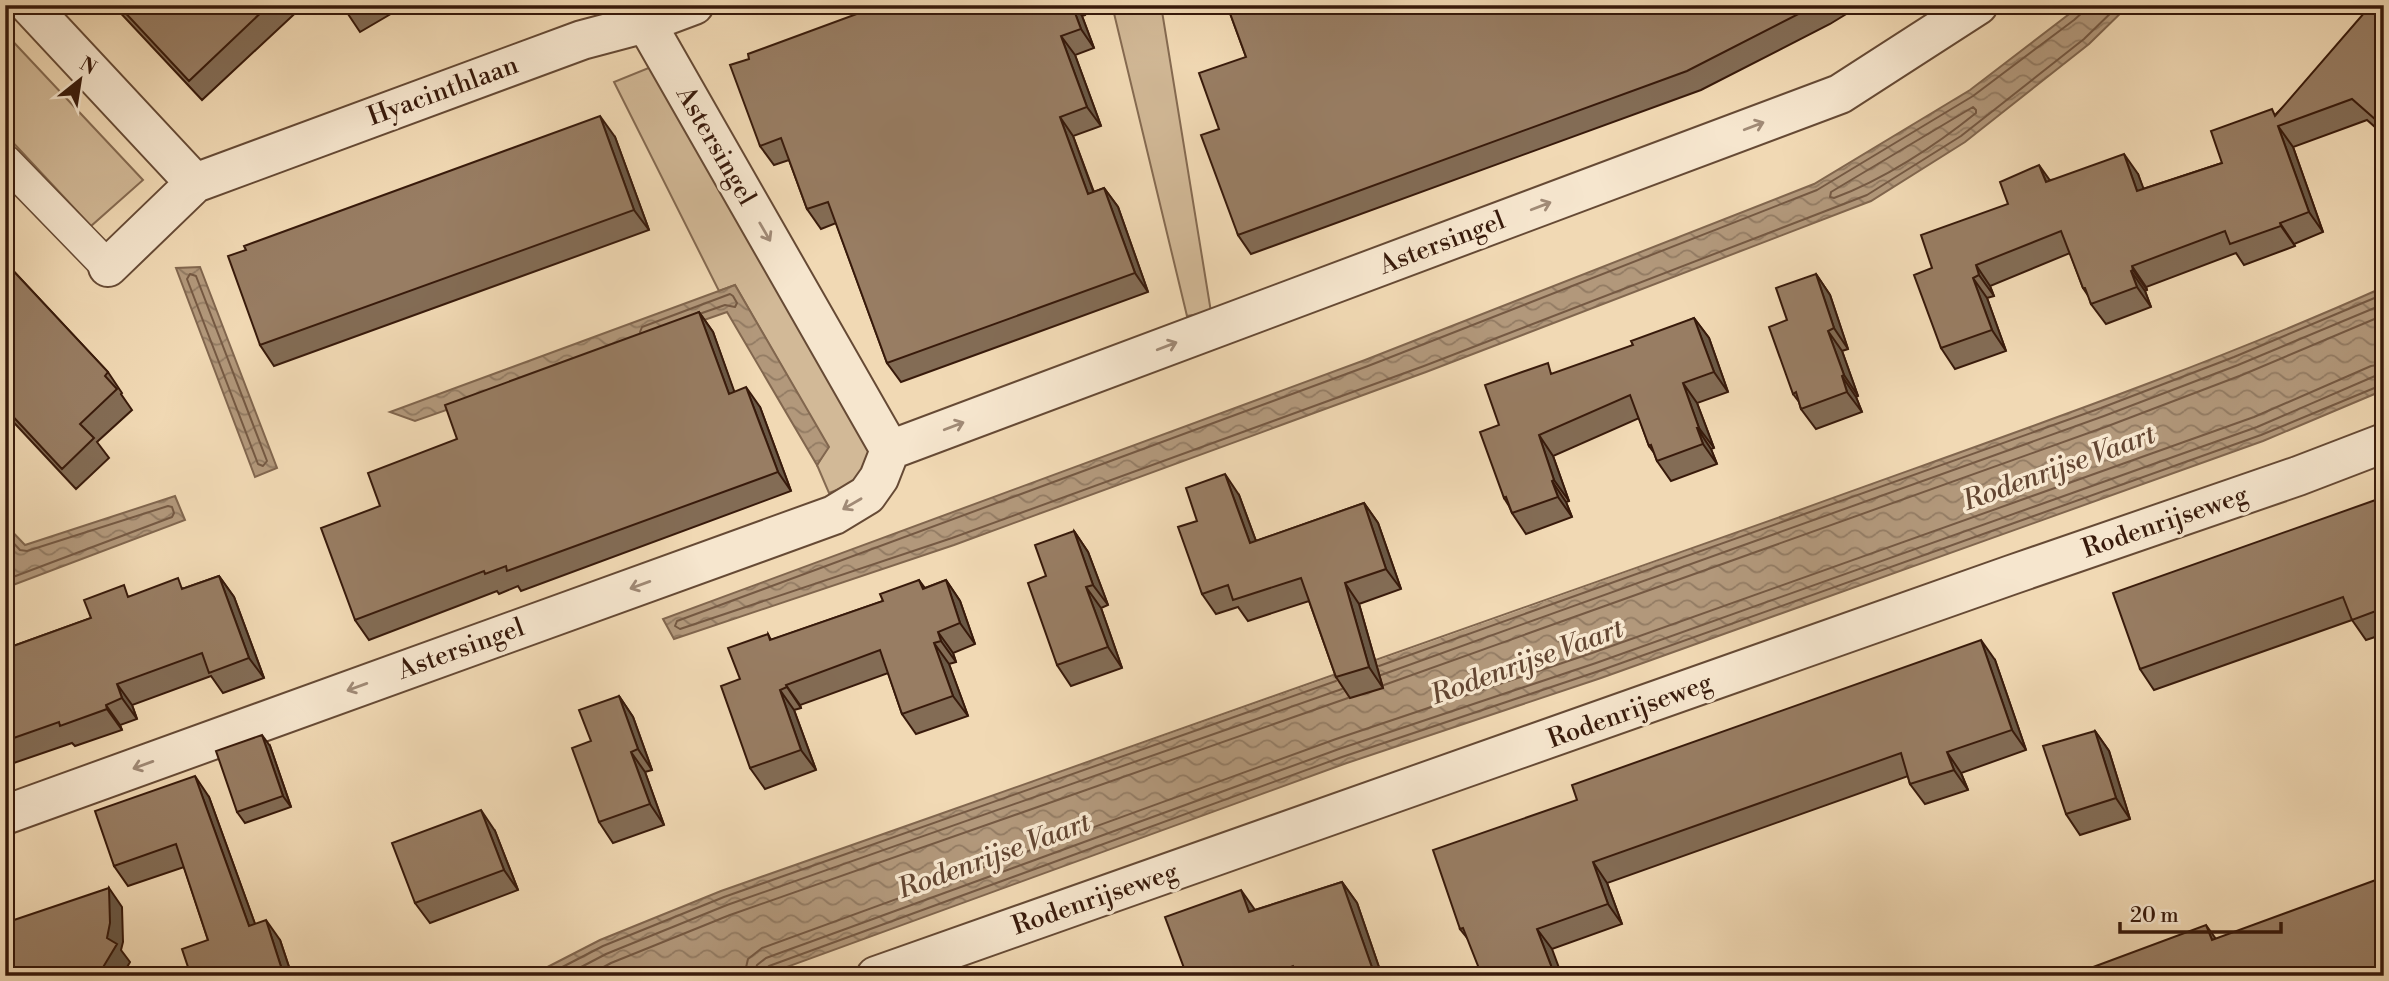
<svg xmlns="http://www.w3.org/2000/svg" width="2389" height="981" font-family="'Libre Bodoni',serif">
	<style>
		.green { fill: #d2b997; stroke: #856a51; stroke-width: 2 }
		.water { fill: url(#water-waves); stroke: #81664e; stroke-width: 2 }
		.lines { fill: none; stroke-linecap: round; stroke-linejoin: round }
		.shore { stroke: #755943; stroke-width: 2 }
		.lane-casing { stroke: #664a35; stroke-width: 35 }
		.street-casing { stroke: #664a35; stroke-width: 42 }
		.lane { stroke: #f6e6ce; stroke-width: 32 }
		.street { stroke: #f6e6ce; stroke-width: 38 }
		.wall { fill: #836c55; stroke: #381a0b; stroke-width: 2 }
		.shaded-wall { fill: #6a5845; stroke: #381a0b; stroke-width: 2 }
		.building { fill: #987d63; stroke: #381a0b; stroke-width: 2 }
		.oneway { stroke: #a08a76 }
		.labels { text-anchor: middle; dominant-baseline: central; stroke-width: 7; stroke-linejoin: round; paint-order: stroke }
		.street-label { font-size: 26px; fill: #381a0b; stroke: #f6e6ce }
		.water-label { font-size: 28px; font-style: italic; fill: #634632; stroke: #f6e6ce }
	</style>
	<defs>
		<pattern id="water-waves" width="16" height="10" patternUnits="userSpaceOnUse" patternTransform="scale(1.75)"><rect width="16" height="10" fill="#b2987b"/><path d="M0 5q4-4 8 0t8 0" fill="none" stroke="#927b63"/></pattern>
	</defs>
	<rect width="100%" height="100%" fill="#f1d9b4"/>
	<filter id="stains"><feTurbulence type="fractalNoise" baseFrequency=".00286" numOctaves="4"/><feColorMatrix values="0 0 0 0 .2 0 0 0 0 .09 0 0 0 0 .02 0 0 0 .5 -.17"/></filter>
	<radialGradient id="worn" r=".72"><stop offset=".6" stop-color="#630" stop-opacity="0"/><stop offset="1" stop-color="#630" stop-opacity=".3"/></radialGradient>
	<path class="green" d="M1112,5H1161L1211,312L1187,316Z
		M5,33L143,180L91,226L5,134Z
		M651,67L870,443C866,476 859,481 829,493L817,465L828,447L735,285L719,291L614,82Z"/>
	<path class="water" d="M2081,5H2129L2089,44L1965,142L1871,201L1426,372L954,545L674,639L663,619L1365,360L1814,184L1970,90Z
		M200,267L277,468L255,477L176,268Z
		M735,285L829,447L817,465L727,312L415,421L390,412Z
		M2384,287V390L2263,441L1601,678L1344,764L762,976H530L600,940L721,891C1079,765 1438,641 1794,512C1992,440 2192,373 2384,287Z
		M175,496L185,520L5,588V524L25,545Z"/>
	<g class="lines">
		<path class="shore" d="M2085,5L2083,12L2074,20L1973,96L1817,190L1368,366L677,621L675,626L680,629L952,538L1424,366L1867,195L1961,136L2084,39L2119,5
			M1973,107L1976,110V113C1935,146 1883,180 1834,198L1830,197L1831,192Z
			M190,274L196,276L267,461L263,466L258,464L187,279Z
			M640,332L642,327L730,294L733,296L737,303L735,307L725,305L702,313
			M5,534L20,550L27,551L168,506L172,507L174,513L172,517L5,580
			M1379,666L2101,408L2234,357L2384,294
			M1381,675L2104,416L2238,365L2384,304
			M1384,685L2108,426L2242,375L2384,315
			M545,976L603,946L724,897L1336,681
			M564,976L606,954L727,905L1342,689
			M587,976L611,963L730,915L1348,698
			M744,976L748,959L762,948L1336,739L1592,653L2254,417L2371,366L2384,364
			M754,976L757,965L766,958L1339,749L1596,663L2257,427L2375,376L2384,375
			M763,976L764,970L769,966L1342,757L1599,671L2261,435L2384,384"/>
		<defs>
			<path id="lane" d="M5,161L108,267"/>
			<path id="street" d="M29,5L195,183
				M646,23L890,450
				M108,267L195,183L582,40L646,23L694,5
				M5,815L834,515L867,495L879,478L890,450L1840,94L1978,5
				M876,976L2011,575L2298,476L2384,443"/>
		</defs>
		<use href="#lane" class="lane-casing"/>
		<use href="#street" class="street-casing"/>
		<use href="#lane" class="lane"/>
		<use href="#street" class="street"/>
	</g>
	<path class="wall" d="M113,5H304L202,100Z
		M342,5H406L360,32Z
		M454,5H472L459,13Z
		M881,5H1082L1085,15L1082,16L1094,48L1075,55L1101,126L1073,136L1094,192L1104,188L1118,207L1148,292L901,382L887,363L836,223L821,229L807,209L789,160L774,165L760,146L749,59Z
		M1227,5H1861L1830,24L1701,90L1251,254L1238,235L1219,129L1246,57Z
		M2384,5V135L2367,120L2293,147L2323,232L2294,244L2295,246L2244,265L2236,253L2146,287L2147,290L2145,291L2151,307L2106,324L2091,304L2089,297L2083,288L2070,253L1990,286L1994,296L1987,298L2006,351L1955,369L1941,348L1932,268L2008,204L2050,180L2138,174L2143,189L2222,163L2276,114Z
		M615,137L649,230L274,366L260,345Z
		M5,262L108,372L122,393L121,394L132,410L97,442L109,458L76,489L5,413Z
		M1816,274L1830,295L1848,349L1842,351L1858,396L1856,397L1862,412L1816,429L1801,409L1799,402L1793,394L1787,320Z
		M699,312L713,332L734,392L760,407L791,491L521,591L518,586L499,594L497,591L369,640L355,620L380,506L457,439Z
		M1694,318L1709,338L1728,392L1697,403L1714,448L1711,449L1717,464L1671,481L1657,461L1654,453L1649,446L1639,418L1553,456L1569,501L1566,502L1572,517L1526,534L1512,513L1509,506L1504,498L1499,425L1633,345Z
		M1239,495L1256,541L1364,503L1378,523L1401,589L1359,604L1383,688L1350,698L1336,677L1309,601L1248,621L1238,607L1216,614L1202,594L1197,521Z
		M2384,497V634L2366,640L2352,620L2154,690L2140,669Z
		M1074,531L1088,552L1108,605L1101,608L1122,668L1071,686L1057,665Z
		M219,576L234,597L264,678L223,693L211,676L132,705L137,719L120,725L122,730L75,746L72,743L5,766V649L91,618L131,596L185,588Z
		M919,580L925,588L946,580L960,601L975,644L953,653L956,662L949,664L968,716L916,734L902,714L888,673L800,705L801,708L794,710L816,770L765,789L750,768L768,634L771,640L883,601Z
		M1995,660L2026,750L1961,773L1968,790L1925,804L1910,784L1908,776L1607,883L1622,924L1552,949L1468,939L1460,929Z
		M619,696L633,717L652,770L645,772L664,825L613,843L599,822L591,741Z
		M2095,731L2109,751L2130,819L2080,835L2066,814Z
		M270,746L291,807L245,823L237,812Z
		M209,797L255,924L280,940L292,976H191L208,940L184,867L128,886L114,866Z
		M495,831L518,890L430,923L415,903Z
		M1342,882L1357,903L1382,976H1187L1255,910Z"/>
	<path class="shaded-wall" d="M1072,5H1075L1082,16L1094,48L1081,29Z
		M1079,5H1082L1085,15Z
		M1061,36L1075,55L1101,126L1087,107Z
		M600,116L615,137L649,230L634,210Z
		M1060,117L1073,136L1101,213L1088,194Z
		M2278,126L2293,147L2323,232L2309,212Z
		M2124,154L2138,174L2152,211L2137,191Z
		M2039,165L2054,186L2046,182Z
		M1104,188L1118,207L1148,292L1135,273Z
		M2280,223L2294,244L2295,246L2281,226Z
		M1976,265L1990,286L1994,296L1979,275Z
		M2132,266L2146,287L2147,290L2133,270Z
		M2131,271L2145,291L2151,307L2137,287Z
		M1816,274L1830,295L1848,349L1834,328Z
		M1973,278L1987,298L2006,351L1992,330Z
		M699,312L713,332L742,413L729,394Z
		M1694,318L1709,338L1728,392L1714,372Z
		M1828,331L1842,351L1858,396L1844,375Z
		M1842,376L1856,397L1862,412L1847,392Z
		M1683,383L1697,403L1714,448L1699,428Z
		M746,387L760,407L791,491L778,472Z
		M1697,428L1711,449L1717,464L1703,444Z
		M1539,435L1553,456L1569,501L1554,480Z
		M1225,474L1239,495L1264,563L1250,543Z
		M1552,481L1566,502L1572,517L1558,497Z
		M1364,503L1378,523L1401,589L1386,569Z
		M1074,531L1088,552L1108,605L1093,585Z
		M219,576L234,597L264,678L249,658Z
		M946,580L960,601L975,644L960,623Z
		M1345,583L1359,604L1383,688L1369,667Z
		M1086,587L1101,608L1122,668L1108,647Z
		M938,632L953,653L956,662L941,641Z
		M1981,640L1995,660L2026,750L2012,730Z
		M934,643L949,664L968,716L953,696Z
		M117,684L132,705L137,719L122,698Z
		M786,685L800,705L801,708L787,687Z
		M780,690L794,710L816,770L801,750Z
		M619,696L633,717L652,770L638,749Z
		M106,705L120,725L122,730L107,709Z
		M2095,731L2109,751L2130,819L2116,798Z
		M262,735L270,746L291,807L283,796Z
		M631,752L645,772L664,825L650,804Z
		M1947,752L1961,773L1968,790L1954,770Z
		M195,776L209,797L263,946L249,926Z
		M481,810L495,831L518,890L504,870Z
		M1593,862L1607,883L1622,924L1608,904Z
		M1342,882L1357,903L1382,976H1375Z
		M109,888L122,907L123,942L121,950L130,962L122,976H96L107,938Z
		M1241,890L1255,910L1249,912Z
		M266,920L280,940L292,976H284Z
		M2206,925L2221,946L2212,940Z
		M1537,929L1552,949L1562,976H1555Z"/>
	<path class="building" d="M118,5H269L189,81Z
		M342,5H359L346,12Z
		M881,5H1072L1081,29L1061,36L1087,107L1060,117L1088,194L1104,188L1135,273L887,363L828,202L807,209L781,138L760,146L730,65L749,59L748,54Z
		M1227,5H1816L1687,71L1238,235L1201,135L1219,129L1199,73L1246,57Z
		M2371,5H2384V127L2352,99L2278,126L2309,212L2280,223L2281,226L2230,244L2225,231L2132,266L2133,270L2131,271L2137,287L2091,304L2085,288H2083L2061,231L1976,265L1979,275L1973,278L1992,330L1941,348L1914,275L1932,268L1921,235L2008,204L2000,182L2039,165L2046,182L2124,154L2137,191L2222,163L2211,131L2272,109L2275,116Z
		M600,116L634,210L260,345L228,256L246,250L244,246Z
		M5,262L108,372L105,376L117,389L80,424L94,438L62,469L5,408Z
		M1816,274L1834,328L1828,331L1844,375L1842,376L1847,392L1801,409L1796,392L1793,394L1769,327L1787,320L1776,288Z
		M699,312L729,394L746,387L778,472L507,571L506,566L485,574L484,571L355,620L321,528L380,506L368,473L457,439L445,405Z
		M1694,318L1714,372L1683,383L1699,428H1697L1703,444L1657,461L1651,445L1649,446L1630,395L1539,435L1554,480L1552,481L1558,497L1512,513L1506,497L1504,498L1480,432L1499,425L1485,385L1548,363L1551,374L1633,345L1631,341Z
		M1225,474L1250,543L1364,503L1386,569L1345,583L1369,667L1336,677L1301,578L1233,600L1228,585L1202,594L1178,527L1197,521L1186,488Z
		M2384,497V608L2352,620L2343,597L2140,669L2113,593Z
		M1074,531L1093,585L1086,587L1108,647L1057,665L1028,583L1046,576L1035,545Z
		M219,576L249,658L209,673L202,653L117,684L122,698L106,705L107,709L60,726L59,722L5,741V649L91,618L84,600L124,585L128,597L178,578L182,589Z
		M919,580L923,589L946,580L960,623L938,632L941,641L934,643L953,696L902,714L880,650L786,685L787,687L780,690L801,750L750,768L721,686L740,679L728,648L768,634L770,640L883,601L880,594Z
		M1981,640L2012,730L1947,752L1954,770L1910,784L1901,753L1593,862L1608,904L1537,929L1555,976H1482L1463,928L1460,929L1433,850L1577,800L1572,785Z
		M619,696L638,749L631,752L650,804L599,822L572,748L591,741L579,710Z
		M2095,731L2116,798L2066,814L2043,746Z
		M262,735L283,796L237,812L216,751Z
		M195,776L249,926L266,920L284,976H191L182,949L208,940L176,844L114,866L95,811Z
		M481,810L504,870L415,903L392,843Z
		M2384,877V976H2069L2206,925L2212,940Z
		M1342,882L1375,976H1296L1293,966L1268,976H1187L1165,917L1241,890L1249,912Z
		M109,888L110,923L107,938L117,944L102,969L96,976H5V923Z"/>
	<defs><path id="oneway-shaft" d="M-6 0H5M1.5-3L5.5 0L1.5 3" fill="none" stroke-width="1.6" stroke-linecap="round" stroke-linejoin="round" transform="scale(1.75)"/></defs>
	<g class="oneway">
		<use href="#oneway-shaft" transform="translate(1754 126) rotate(-21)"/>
		<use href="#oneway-shaft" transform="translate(1541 206) rotate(-21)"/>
		<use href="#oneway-shaft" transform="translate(765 232) rotate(60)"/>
		<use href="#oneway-shaft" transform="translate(1167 346) rotate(-21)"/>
		<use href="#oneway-shaft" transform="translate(954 426) rotate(-21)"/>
		<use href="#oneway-shaft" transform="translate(852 504) rotate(150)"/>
		<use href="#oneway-shaft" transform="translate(640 585) rotate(160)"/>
		<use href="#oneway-shaft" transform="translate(357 687) rotate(160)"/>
		<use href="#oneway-shaft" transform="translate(143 765) rotate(160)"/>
	</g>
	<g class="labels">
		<g class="street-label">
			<text transform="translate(443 91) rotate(-20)">Hyacinthlaan</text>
			<text transform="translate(716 146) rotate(60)">Astersingel</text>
			<text transform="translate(1442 243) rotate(-21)">Astersingel</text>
			<text transform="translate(2165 522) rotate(-19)">Rodenrijseweg</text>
			<text transform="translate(461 649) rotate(-20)">Astersingel</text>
			<text transform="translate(1630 711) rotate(-20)">Rodenrijseweg</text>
			<text transform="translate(1095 899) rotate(-19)">Rodenrijseweg</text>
		</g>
		<g class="water-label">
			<text transform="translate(2059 468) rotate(-20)">Rodenrijse Vaart</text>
			<text transform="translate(1527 662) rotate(-20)">Rodenrijse Vaart</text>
			<text transform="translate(994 856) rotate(-20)">Rodenrijse Vaart</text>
		</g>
	</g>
	<rect width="2389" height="981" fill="none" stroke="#f1d9b4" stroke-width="28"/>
	<rect x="7" y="7" width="2375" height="967" fill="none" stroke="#381a0b" stroke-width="3.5"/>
	<rect x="14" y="14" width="2361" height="953" fill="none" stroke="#381a0b" stroke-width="2"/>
	<g transform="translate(80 80) rotate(30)" stroke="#f6e6ce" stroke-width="5" paint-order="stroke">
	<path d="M0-5L12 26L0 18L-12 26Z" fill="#381a0b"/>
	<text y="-10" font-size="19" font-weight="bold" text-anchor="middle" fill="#381a0b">N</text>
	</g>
	<path d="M2120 922v10h161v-10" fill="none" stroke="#381a0b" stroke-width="3.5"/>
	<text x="2130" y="922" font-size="21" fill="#381a0b" stroke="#f6e6ce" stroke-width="5" paint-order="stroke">20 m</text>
	<rect width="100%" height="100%" filter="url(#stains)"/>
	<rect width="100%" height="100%" fill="url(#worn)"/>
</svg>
